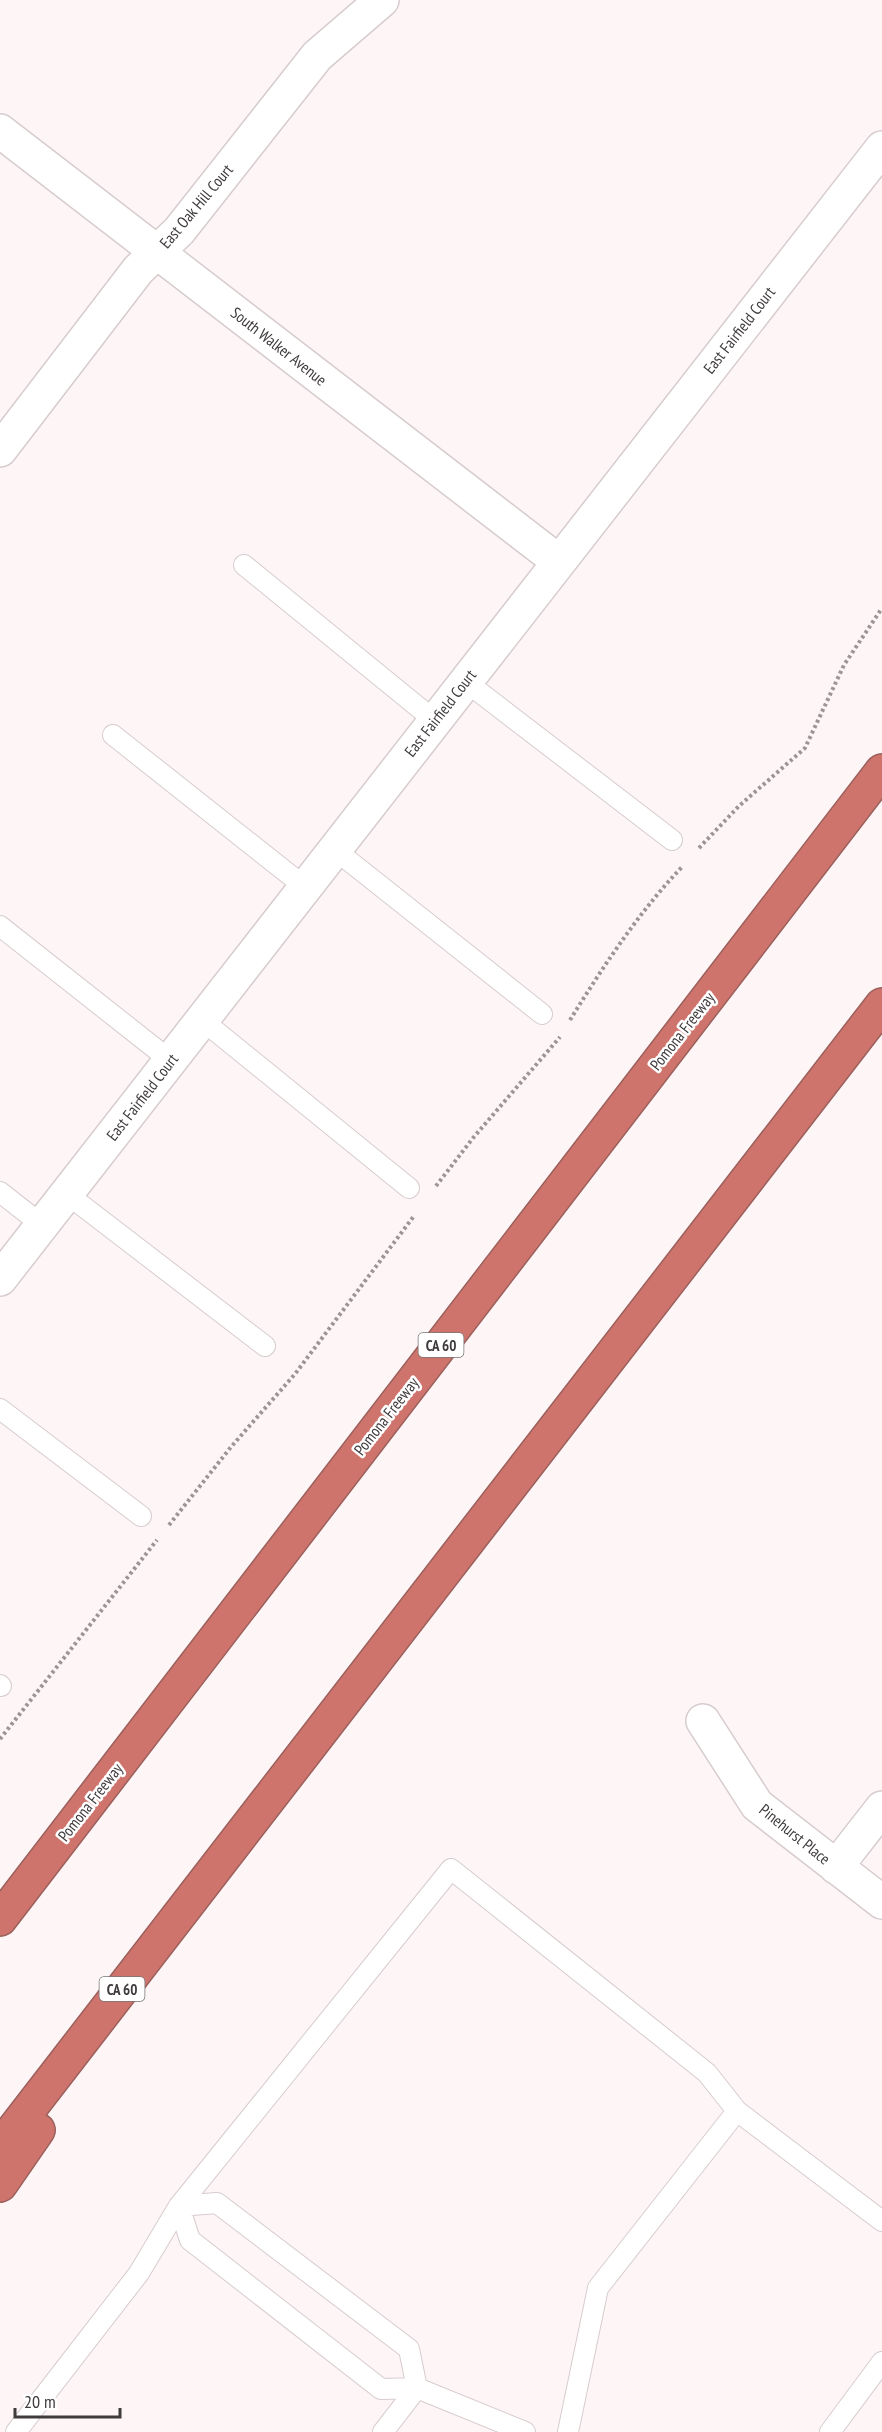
<svg xmlns="http://www.w3.org/2000/svg" width="882" height="2432" font-family="'PT Sans Narrow',sans-serif">
	<style>
		.lines { fill: none; stroke-linecap: round; stroke-linejoin: round }
		.lane-casing { stroke: #d7ccce; stroke-width: 22 }
		.street-casing { stroke: #d7ccce; stroke-width: 36 }
		.highway-casing { stroke: #9c605c; stroke-width: 36 }
		.path { stroke: #9c9596; stroke-width: 4; stroke-dasharray: 3 3; stroke-linecap: butt }
		.lane { stroke: #fff; stroke-width: 20 }
		.street { stroke: #fff; stroke-width: 33 }
		.highway { stroke: #ce746d; stroke-width: 33 }
		.labels { text-anchor: middle; dominant-baseline: central; stroke-width: 5; stroke-linejoin: round; paint-order: stroke }
		.shield { fill: #fff; stroke: #797676; stroke-width: 1.5 }
		.shield-label { font-size: 15px; font-weight: bold; fill: #3f3b3c }
		.street-label { font-size: 16px; fill: #3f3b3c; stroke: #fff }
	</style>
	<rect width="100%" height="100%" fill="#fef5f6"/>
	<g class="lines">
		<defs>
			<path id="lane" d="M244,565L434,720
				M465,681L672,840
				M113,735L305,887
				M334,849L542,1014
				M0,926L171,1061
				M202,1020L409,1188
				M0,1192L42,1225
				M67,1194L265,1346
				M0,1409L141,1516
				M0,1685L1,1686
				M179,2206L190,2240L381,2389L417,2388L525,2432
				M179,2206L217,2203L409,2349L417,2388L383,2432
				M16,2432L139,2273L179,2206L451,1869L707,2073L737,2111
				M568,2432L598,2288L737,2111L882,2221
				M830,2432L882,2362"/>
			<path id="street" d="M0,131L558,561
				M0,450L138,270L179,231L317,56L382,0
				M0,1279L882,148
				M703,1721L757,1805L882,1902
				M836,1867L882,1808"/>
			<path id="highway" d="M0,1919L882,771
				M0,2147L882,1005
				M0,2185L38,2130"/>
		</defs>
		<use href="#lane" class="lane-casing"/>
		<use href="#street" class="street-casing"/>
		<use href="#highway" class="highway-casing"/>
		<path class="path" d="M699,848L739,806L805,748L844,665L882,608
			M570,1020C603,967 638,913 682,867
			M436,1186L473,1138L560,1037
			M169,1525L231,1447L295,1374L414,1216
			M0,1739L157,1540"/>
		<use href="#lane" class="lane"/>
		<use href="#street" class="street"/>
		<use href="#highway" class="highway"/>
	</g>
	<g class="labels">
		<g class="shield">
			<rect x="418.5" y="1333" width="45" height="24" rx="4.5"/>
			<rect x="99.5" y="1977" width="45" height="24" rx="4.5"/>
		</g>
		<g class="shield-label">
			<text x="441" y="1345">CA 60</text>
			<text x="122" y="1989">CA 60</text>
		</g>
		<g class="street-label">
			<text transform="translate(196 206) rotate(-50)">East Oak Hill Court</text>
			<text transform="translate(739 330) rotate(-52)">East Fairfield Court</text>
			<text transform="translate(279 346) rotate(38)">South Walker Avenue</text>
			<text transform="translate(440 713) rotate(-52)">East Fairfield Court</text>
			<text transform="translate(682 1031) rotate(-52)">Pomona Freeway</text>
			<text transform="translate(142 1097) rotate(-52)">East Fairfield Court</text>
			<text transform="translate(386 1416) rotate(-52)">Pomona Freeway</text>
			<text transform="translate(90 1802) rotate(-52)">Pomona Freeway</text>
			<text transform="translate(795 1834) rotate(39)">Pinehurst Place</text>
		</g>
	</g>
	<path d="M15 2408v9h105v-9" fill="none" stroke="#3f3b3c" stroke-width="3"/>
	<text x="24" y="2408" font-size="18" fill="#3f3b3c" stroke="#ffffff" stroke-width="4.5" paint-order="stroke">20 m</text>
</svg>
